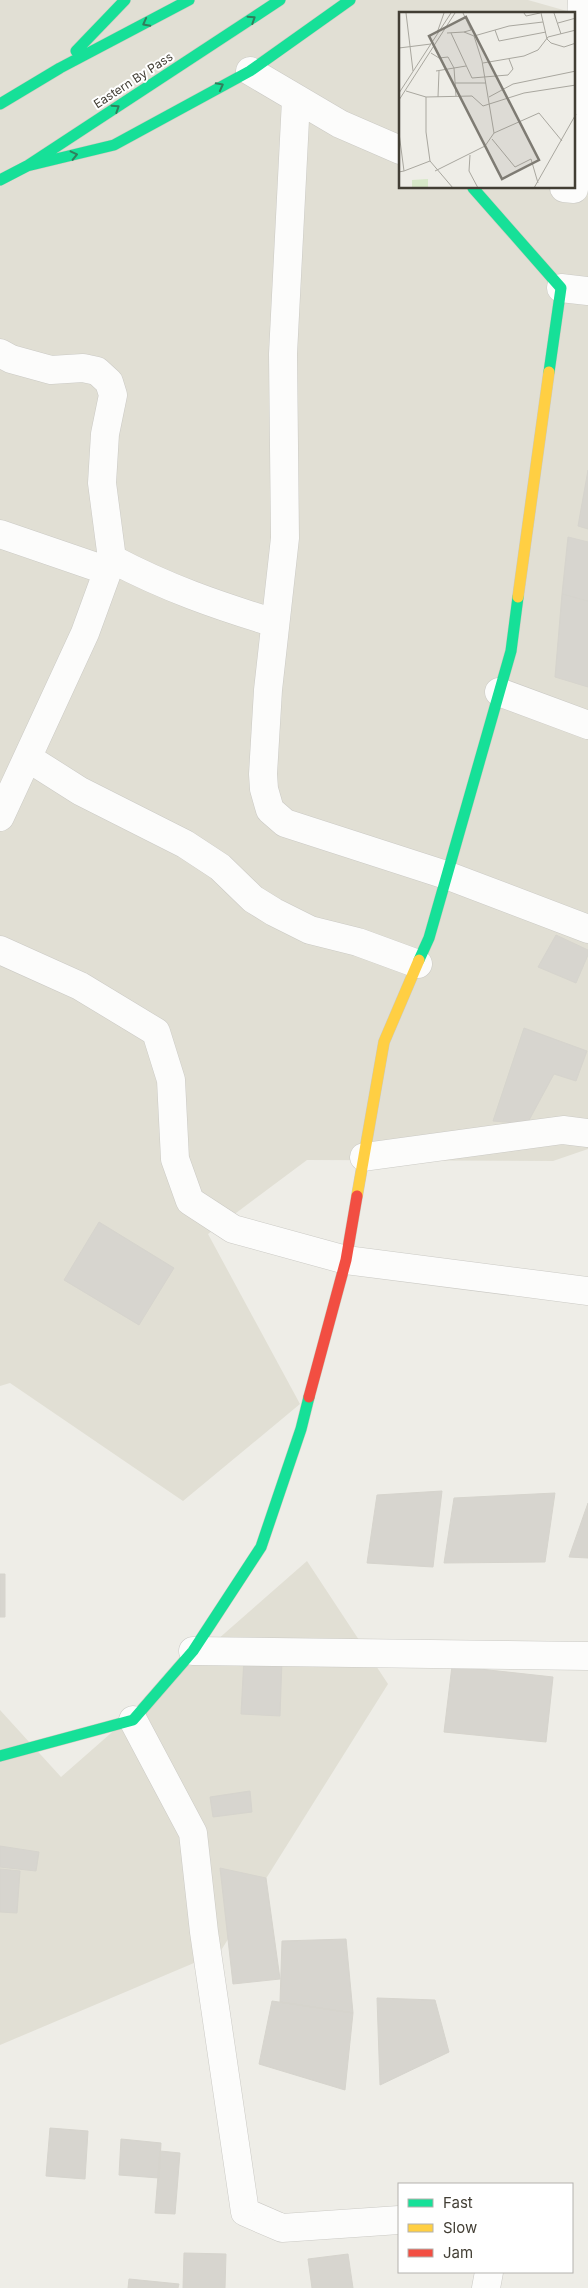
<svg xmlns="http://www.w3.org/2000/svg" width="588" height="2288" font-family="Inter,sans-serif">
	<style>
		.residential { fill: #e1dfd4; fill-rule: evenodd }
		.building { fill: #d7d5cf; stroke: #d6d4cd }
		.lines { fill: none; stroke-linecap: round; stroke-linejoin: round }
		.street-casing { stroke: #cbcac5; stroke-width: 29 }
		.fast-casing { stroke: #cccabe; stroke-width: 12 }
		.slow-casing { stroke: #cccabe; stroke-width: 12 }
		.jam-casing { stroke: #cccabe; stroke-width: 12 }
		.street { stroke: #fcfcfb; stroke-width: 28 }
		.fast { stroke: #16e098; stroke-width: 11 }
		.slow { stroke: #ffcf43; stroke-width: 11 }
		.jam { stroke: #f24e42; stroke-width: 11 }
		.oneway { stroke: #307f5c }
		.labels { text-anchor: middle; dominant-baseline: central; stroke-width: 4; stroke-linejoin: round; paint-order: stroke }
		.street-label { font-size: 12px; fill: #423e34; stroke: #fff }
		.inset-road { fill: none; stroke: #a9a79f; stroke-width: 1 }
		.view { fill: #7e7b73; fill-opacity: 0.15; stroke: #7e7b73; stroke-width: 2.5 }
		.inset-edge { fill: none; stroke: #423e34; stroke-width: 2.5 }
	</style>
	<rect width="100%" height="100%" fill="#eeede7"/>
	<path class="residential" d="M0,0H528L588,17V1149L553,1161L307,1160L208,1234L300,1404L183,1501L10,1383L0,1386ZM400,14H574V188H400Z
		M307,1561L388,1684L220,1952L0,2045V1710L61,1777Z"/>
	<path class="building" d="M588,470V529L578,526Z
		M568,537L588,542V601L562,594Z
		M562,594L588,601V687L555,677Z
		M556,935L588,950V955L576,983L538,967Z
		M524,1028L587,1051L576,1081L554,1074L527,1124L493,1121Z
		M99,1222L174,1268L139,1325L64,1280Z
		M442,1491L433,1567L367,1563L377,1495Z
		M555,1493L545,1562L444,1563L454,1498Z
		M588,1503V1558L569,1557Z
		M0,1574H5V1617H0Z
		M244,1658L282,1660L280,1716L241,1714Z
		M452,1666L553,1677L546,1742L444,1732Z
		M250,1791L252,1812L213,1817L210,1797Z
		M0,1846L39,1852L36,1871L0,1867Z
		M220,1868L266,1878L280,1979L233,1984Z
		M0,1869L20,1871L17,1913L0,1912Z
		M346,1939L353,2013L280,2002L282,1941Z
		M377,1998L435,2000L449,2052L380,2085Z
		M272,2001L353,2013L345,2090L259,2064Z
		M50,2128L88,2131L85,2179L46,2176Z
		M121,2139L161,2143L159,2178L119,2175Z
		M160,2151L180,2153L175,2214L155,2213Z
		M184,2253L226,2254L225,2288H183Z
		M348,2254L353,2288H312L308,2259Z
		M129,2279L179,2284L178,2288H128Z"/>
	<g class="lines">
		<defs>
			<path id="street" d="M250,71L340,124L400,150
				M296,100L283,354L285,538L268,690L263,774L264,789L270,810L285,823L446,875L588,929
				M564,188L574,189L582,0
				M561,288L588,291
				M0,353L11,359L51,370L83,368L97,371L109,382L113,395L105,434L102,483L112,559C167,588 216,605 275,623
				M0,534L108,571
				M499,692L588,725
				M28,758L80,791L185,844L220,867L253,899L274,912L310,930L358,942L418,964
				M0,817L85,633L112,559
				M0,950L80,986L156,1032L171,1080L175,1159L190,1201L233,1229L346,1260L588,1291
				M364,1157L563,1130L588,1133
				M193,1651L588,1656
				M133,1720L193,1833L204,1932L245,2212L282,2228L399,2220
				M486,2288L489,2272"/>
			<path id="fast" d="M76,51L125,0
				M0,104L60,68L189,0
				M27,166L114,145L250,71L350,0
				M0,180L27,166L280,0
				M473,188L561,288L549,372
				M419,960L429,938L511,651L518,597
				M0,1756L133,1720L193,1651L261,1547L301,1429L309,1397"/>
			<path id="slow" d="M518,597L549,372
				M357,1196L384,1042L419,960"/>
			<path id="jam" d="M309,1397L346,1260L357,1196"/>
		</defs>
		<use href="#street" class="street-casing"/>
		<use href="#fast" class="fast-casing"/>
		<use href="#slow" class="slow-casing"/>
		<use href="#jam" class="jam-casing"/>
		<use href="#street" class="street"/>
		<use href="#fast" class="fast"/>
		<use href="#slow" class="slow"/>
		<use href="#jam" class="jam"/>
	</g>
	<defs><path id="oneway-chevron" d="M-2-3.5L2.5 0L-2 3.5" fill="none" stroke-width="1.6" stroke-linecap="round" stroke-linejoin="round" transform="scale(1.25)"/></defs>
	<g class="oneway">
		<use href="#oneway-chevron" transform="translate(252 19) rotate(-33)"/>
		<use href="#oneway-chevron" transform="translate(146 23) rotate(152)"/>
		<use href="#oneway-chevron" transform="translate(220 86) rotate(-28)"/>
		<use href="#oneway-chevron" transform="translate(116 108) rotate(-33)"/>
		<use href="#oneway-chevron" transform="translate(74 155) rotate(-13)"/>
	</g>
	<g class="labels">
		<g class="street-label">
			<text transform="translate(133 80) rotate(-33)">Eastern By Pass</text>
		</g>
	</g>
	<g transform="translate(399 12)">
		<rect width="176" height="176" fill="#eeede7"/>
		<path d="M29,167V176H13V168Z" fill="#d7e8c8"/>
		<path class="inset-road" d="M7,1L14,59M125,1L127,4L141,1M142,1L148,27L152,31L165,35L177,31M155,1L162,22M159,11L177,6M96,18L100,29L147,20M38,21L45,1M48,21L65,20M52,21L73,66L109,63L114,57L110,47M75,24L110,14L144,10M0,36L32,32M32,41L40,46L49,45L55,56L67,54M84,51L125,44L139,38L149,25L177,18M55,56L57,84M37,59L55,56M56,71H87M7,79L27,85L73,84L84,94L125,81L177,73M0,81L52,1M27,85V120L31,149L54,176M39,85L40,59M90,85L114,72L177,59M0,88L56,1M0,121L5,159L0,160M95,121L140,101L163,129M93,127L116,155L132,147L139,171M71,143L70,159L79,176M5,159L31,149M36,159L86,134L95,121L83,49L75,24L65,20L72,18L64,1M135,176L177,102"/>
		<path class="view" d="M67,5L140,148L103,167L30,24Z"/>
		<rect width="176" height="176" class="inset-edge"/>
	</g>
	<rect x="398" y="2183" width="175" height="90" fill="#ffffff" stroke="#b3b2ae"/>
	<rect x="408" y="2199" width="25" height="8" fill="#16e098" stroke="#b3b2ae"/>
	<text x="443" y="2208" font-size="15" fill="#423e34">Fast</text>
	<rect x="408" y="2224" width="25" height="8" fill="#ffcf43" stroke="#b3b2ae"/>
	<text x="443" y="2233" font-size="15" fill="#423e34">Slow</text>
	<rect x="408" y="2249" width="25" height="8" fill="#f24e42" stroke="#b3b2ae"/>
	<text x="443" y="2258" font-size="15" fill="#423e34">Jam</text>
</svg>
